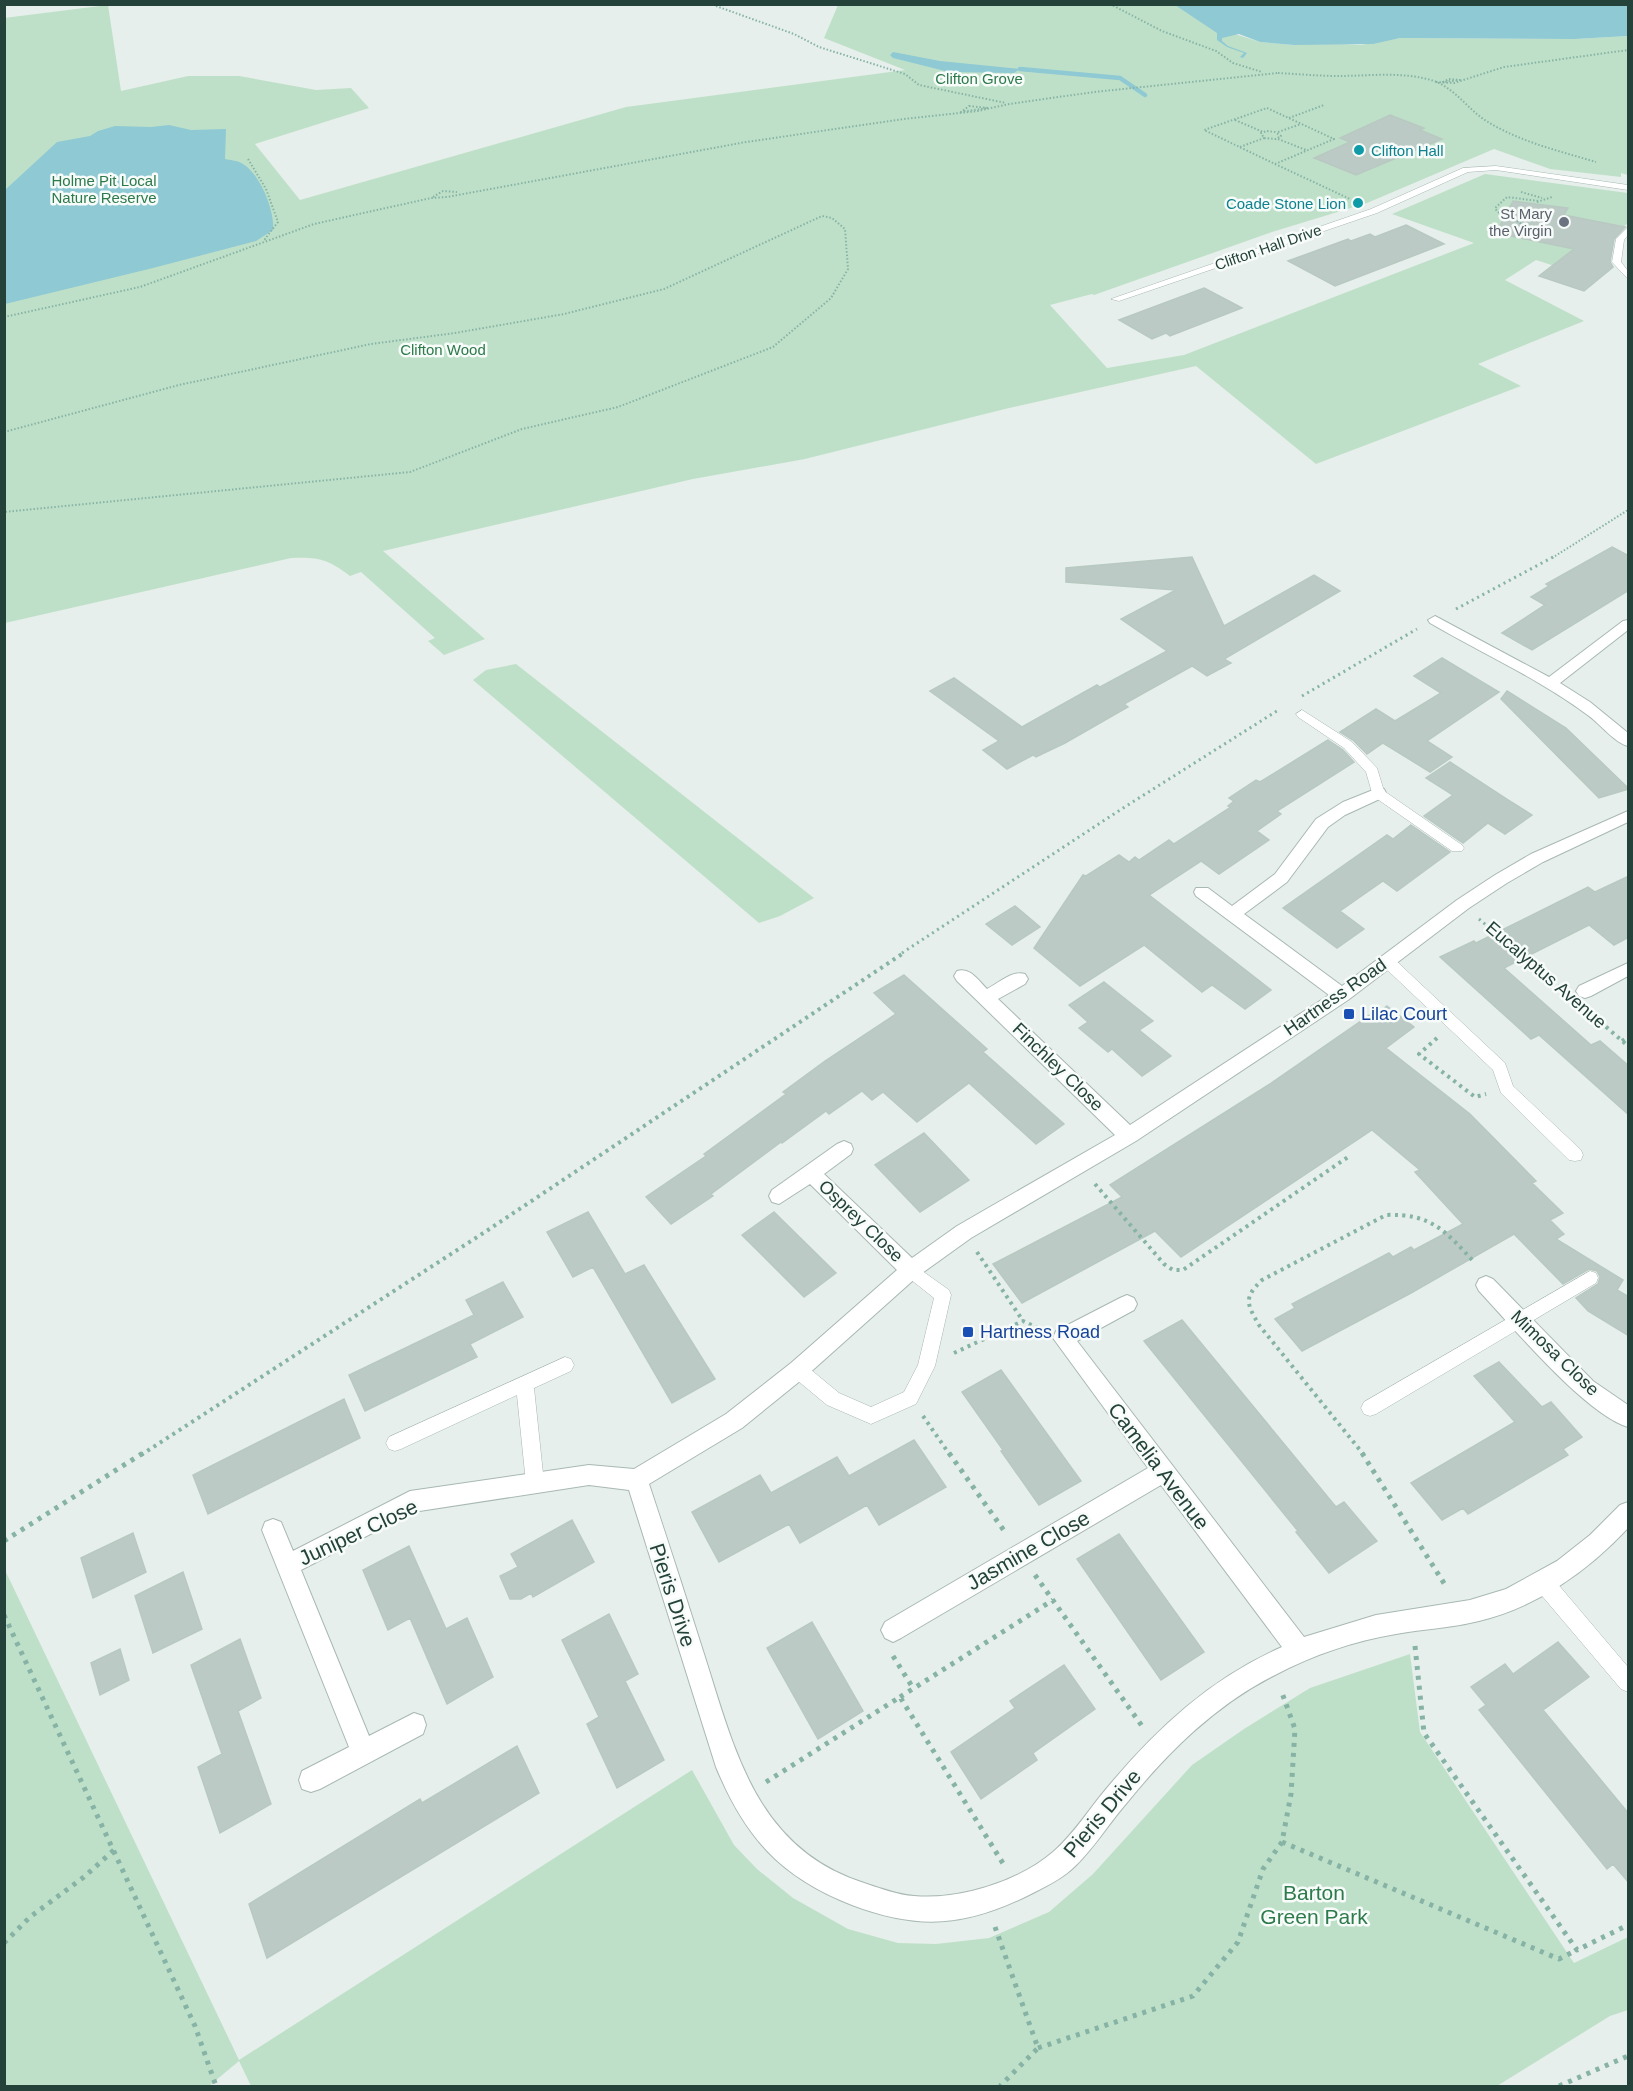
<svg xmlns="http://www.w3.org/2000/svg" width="1633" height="2091" font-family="Helvetica,sans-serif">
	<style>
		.green { fill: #bfe0c8 }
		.water { fill: #8ec9d4 }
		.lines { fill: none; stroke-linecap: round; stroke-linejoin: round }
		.stream { stroke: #8ec9d4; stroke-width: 4.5 }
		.building { fill: #bbcac4; stroke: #b8c9c2; stroke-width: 1.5 }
		.lane-casing { stroke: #a8b8b2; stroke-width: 1 }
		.street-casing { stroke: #a8b8b2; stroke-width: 2 }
		.path-far3 { stroke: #86b3a5; stroke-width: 2; stroke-dasharray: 1.5 2; stroke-linecap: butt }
		.path-far2 { stroke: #86b3a5; stroke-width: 3; stroke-dasharray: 2 4; stroke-linecap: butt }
		.path-far1 { stroke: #86b3a5; stroke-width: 4; stroke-dasharray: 3 4.5; stroke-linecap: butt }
		.path { stroke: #86b3a5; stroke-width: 5; stroke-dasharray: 4 6; stroke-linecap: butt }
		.lane { fill: #fff; fill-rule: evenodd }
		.street { fill: #fff; fill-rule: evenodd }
		.culture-dot { fill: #0f9aa8; stroke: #f7fbf9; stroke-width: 2 }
		.worship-dot { fill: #6b7280; stroke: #f7fbf9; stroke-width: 2 }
		.transit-dot { fill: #1a4fb4; stroke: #f7fbf9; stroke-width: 2 }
		.labels { text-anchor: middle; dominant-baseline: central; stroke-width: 5; stroke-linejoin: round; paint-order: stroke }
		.far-park-label { font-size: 15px; fill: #2d7a4b; stroke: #f7fbf9 }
		.far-culture-label { font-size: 15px; fill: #0d838f; stroke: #f7fbf9; text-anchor: start }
		.far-worship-label { font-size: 15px; fill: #5b616d; stroke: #f7fbf9; text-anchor: end }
		.far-street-label { font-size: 15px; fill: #24423a; stroke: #f7fbf9 }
		.street-label { font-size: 18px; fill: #24423a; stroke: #f7fbf9 }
		.transit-label { font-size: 18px; fill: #164399; stroke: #f7fbf9; text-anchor: start }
		.near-street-label { font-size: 21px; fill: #24423a; stroke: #f7fbf9 }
		.near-park-label { font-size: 21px; fill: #2d7a4b; stroke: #f7fbf9 }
	</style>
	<rect width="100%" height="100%" fill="#e6efeb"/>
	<path class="green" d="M108,5L121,91L188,76H239L316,90L351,88L369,108L255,144L300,200L626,107L905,70L824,38L838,5H1190L1235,34L1260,42L1294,45L1319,43L1361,45L1400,38L1575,39L1628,36V175L1621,173V177L1550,169L1494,149L1367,203L1272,232L1094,295L1092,294L1050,305L1107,368L1184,355L1474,243L1392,214L1485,174L1628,193V223L1570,271L1536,260L1505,280L1584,321L1478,364L1521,386L1316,464L1196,366L1005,409L805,459L693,479L383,551L485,639L444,655L428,641L435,638L361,572L350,576C328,559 318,557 291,558L5,623L4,18Z
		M516,664L814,898L780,916L759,923L473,680L486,670Z
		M4,1568L239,2060L692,1770L734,1845L757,1869L793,1898L848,1929L898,1943L936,1944L989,1938L1049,1912L1093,1874L1192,1765L1244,1729L1310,1688L1410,1654L1420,1732L1574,1963L1628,1937V2010L1610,2016L1497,2086H251L239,2061L209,2086H5Z"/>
	<path class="water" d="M1175,5H1628V36L1575,39L1400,38L1373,44L1294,45L1260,42L1239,34L1222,38V41L1228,46L1247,53L1243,58L1240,57L1244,53L1227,47L1217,40V33Z
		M893,52L940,61L1020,69L1014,73L949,72L893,58L890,55Z
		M169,125L191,130L226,129L225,159C230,160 239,161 243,164C260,174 275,211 273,230L256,241L153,268L5,304V190L57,142L90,136L98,131L115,126L151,127Z"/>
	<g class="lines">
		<path class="stream" d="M1020,69L1120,78L1145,95"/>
	</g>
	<path class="building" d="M1390,115L1424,128L1420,130L1442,139L1356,175L1314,158L1350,142L1340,138Z
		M1513,201L1568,208L1564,215L1625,227L1614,239L1610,262L1613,267L1584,291L1539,276L1574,249L1496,233Z
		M1406,225L1444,244L1335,286L1288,261L1348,239L1351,241L1370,234L1375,237Z
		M1204,288L1242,308L1170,336L1166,333L1152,339L1119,320Z
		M1612,547L1629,556V590L1532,650L1502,633L1545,605L1531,597L1549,586L1546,584Z
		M1192,557L1224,626L1314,575L1340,591L1224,659L1231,663L1207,676L1192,666L1124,704L1128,707L1065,743L1036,757L1033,755L1007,769L983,750L999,741L930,691L954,678L1022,727L1097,685L1100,687L1167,651L1121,619L1176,590L1066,582V568Z
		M1442,658L1499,692L1427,741L1452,757L1430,772L1383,743L1367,754L1353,740L1340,732L1376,709L1395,721L1441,693L1414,676Z
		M1507,691L1566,728L1629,789L1599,798L1501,699Z
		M1328,740L1343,750L1354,762L1277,811L1281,814L1257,831L1269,840L1219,874L1201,861L1149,895L1271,990L1245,1009L1212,985L1202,992L1144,945L1080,986L1034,948L1083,875L1086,876L1119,855L1129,862L1135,857L1139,860L1169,840L1174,844L1231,807L1228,806L1234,801L1229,798L1256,780L1260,782Z
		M1450,762L1508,800L1532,815L1505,834L1488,823L1463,843L1424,816L1453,795L1426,778Z
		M1411,825L1450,852L1397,891L1383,881L1340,911L1364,929L1337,948L1283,908L1387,835L1393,839Z
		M1629,876V937L1614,945L1589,925L1504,968L1591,1045L1600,1041L1629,1066V1115L1539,1035L1531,1039L1440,957L1474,941L1476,943L1588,887L1595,892Z
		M1015,906L1040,927L1012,945L986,924Z
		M904,975L987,1049L983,1052L1064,1124L1036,1144L969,1083L917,1122L883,1092L872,1100L862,1091L829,1114L826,1111L782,1143L781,1142L711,1194L713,1196L671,1224L646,1197L706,1156L704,1154L786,1094L783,1092L825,1061L896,1014L874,993Z
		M1104,982L1153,1021L1139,1030L1171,1056L1142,1076L1112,1049L1108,1052L1079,1028L1088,1022L1069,1005Z
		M1387,1006L1414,1027L1386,1048L1470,1114L1536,1181L1532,1183L1563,1213L1550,1220L1564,1234L1556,1239L1623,1280L1617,1290L1629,1297V1336L1588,1311L1576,1298L1598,1284L1600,1277L1597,1271L1589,1269L1563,1284L1514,1234L1411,1293L1302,1351L1275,1319L1295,1308L1292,1304L1389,1253L1393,1257L1411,1247L1414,1250L1463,1224L1415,1172L1420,1170L1372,1130L1181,1257L1155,1231L1022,1303L993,1264L1122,1197L1110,1185L1270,1084L1374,1012L1377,1014Z
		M924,1133L969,1180L920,1212L875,1165Z
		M588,1212L625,1274L644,1265L715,1379L672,1403L593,1267L573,1277L547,1232Z
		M774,1212L836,1273L804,1297L742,1235Z
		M503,1282L523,1317L470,1344L477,1357L365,1411L349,1375L474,1315L466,1300Z
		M1182,1320L1336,1507L1344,1502L1377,1541L1329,1573L1296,1532L1298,1531L1144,1341Z
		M1499,1362L1542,1407L1551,1402L1582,1437L1563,1449L1568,1455L1468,1514L1463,1508L1442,1520L1411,1483L1515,1422L1474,1376Z
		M1001,1370L1081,1481L1039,1505L1001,1451L1003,1450L962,1392Z
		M344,1399L360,1438L208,1514L193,1475Z
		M914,1440L946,1487L879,1525L867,1505L800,1543L789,1524L719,1562L692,1512L760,1475L771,1493L837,1457L849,1476Z
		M572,1520L594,1562L533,1597L531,1593L521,1599H510L500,1576L518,1567L511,1554Z
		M133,1533L146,1572L93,1598L81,1558Z
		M1119,1534L1204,1652L1161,1680L1077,1559Z
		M409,1546L446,1629L467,1618L493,1677L447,1704L410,1618L388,1630L363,1570Z
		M183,1572L202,1629L153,1653L135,1596Z
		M609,1614L638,1674L625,1681L664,1760L617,1788L587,1724L599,1717L562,1640Z
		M812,1622L863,1711L818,1739L767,1648Z
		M240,1639L261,1698L238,1711L271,1804L220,1833L198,1767L222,1754L191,1665Z
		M1558,1642L1589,1677L1543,1710L1629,1814V1883L1613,1864L1607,1869L1479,1710L1486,1705L1471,1687L1505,1664L1513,1674Z
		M120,1649L129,1680L100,1695L91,1663Z
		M1064,1665L1095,1709L1033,1753L1037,1760L981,1799L951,1752L1015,1708L1010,1701Z
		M517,1746L539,1793L267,1958L249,1904L420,1799L422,1803Z"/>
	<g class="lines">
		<defs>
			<path id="lane" d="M1496,166L1628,185V190L1496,170L1468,172L1377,213L1119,301L1111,299L1371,209L1463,168Z
				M1628,227V235L1624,240L1621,262L1628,271V279L1612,262L1616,239Z
				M1302,710L1352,742L1377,768L1384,791L1462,845L1464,848L1462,851H1452L1373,796L1366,772L1344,748L1298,717L1296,714Z
				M1387,956L1392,957L1505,1063L1513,1086L1581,1150L1583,1155L1581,1160L1575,1161L1569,1160L1501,1093L1493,1070L1382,965L1380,961Z
				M911,1263L949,1290L951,1295L935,1366L916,1404L871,1424L827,1405L792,1376L789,1370L792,1364L798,1362L804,1364L839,1393L871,1407L904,1392L918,1365L934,1298L905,1275L903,1270L905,1265Z
				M1590,1271L1596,1273L1598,1278L1596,1283L1376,1414L1370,1416L1364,1414L1361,1408L1364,1402Z
				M565,1357L571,1359L574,1365L571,1371L534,1388L544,1483L541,1489L535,1492L529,1489L526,1483L517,1395L401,1449L395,1451L389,1449L386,1443L389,1437Z
				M1544,1574L1551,1576L1628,1667V1692L1621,1689L1537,1590L1534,1583L1537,1576Z"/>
			<path id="street" d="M1435,616L1549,677L1623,621L1628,620V630L1560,683L1590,702L1628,733V746C1615,743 1600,724 1589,716C1540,679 1483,654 1430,623L1428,620Z
				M1378,788L1384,789L1386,793L1384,797L1345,815L1328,827L1287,882L1244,914L1342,986L1457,900L1495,875L1531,854L1628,811V822L1543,862L1507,883L1469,908L1348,1000L1136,1141L971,1238L918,1276L805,1377L742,1428L649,1484C668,1541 686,1597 704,1654C735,1751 756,1850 867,1884C882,1889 898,1895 914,1896C959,1900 1018,1882 1053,1852C1074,1834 1089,1809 1107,1788C1156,1729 1211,1678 1282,1647L1161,1485L901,1638L893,1642L885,1638L881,1630L885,1622L1148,1468L1053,1338L1056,1331L1120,1298L1127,1295L1134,1298L1137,1304L1134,1310L1077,1341L1304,1637L1376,1615L1470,1600L1506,1589L1557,1561L1590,1535L1620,1505L1628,1502V1528C1588,1571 1537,1607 1479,1621C1452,1628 1424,1629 1396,1634C1354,1641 1313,1655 1275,1675C1215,1705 1167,1753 1125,1805C1107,1826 1092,1851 1072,1869C1060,1880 1043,1888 1029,1895C965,1927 918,1930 852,1905C780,1877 745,1837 716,1767L629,1490L589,1485L413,1512L301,1570L369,1736L414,1713L423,1716L426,1725L423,1734L320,1789L311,1792L302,1789L299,1780L302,1771L349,1747L262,1530L265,1522L273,1519L281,1522L293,1551L410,1491L589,1465L634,1469L726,1414L791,1363L897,1270L810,1184L779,1204L772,1202L769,1196L772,1190L837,1144L844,1141L851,1144L853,1149L851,1154L824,1174L912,1258L957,1226L1115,1135L957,981L954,976L957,971C970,967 978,980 987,989C999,983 1012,970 1025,974L1028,979L1025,984L998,999L1130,1125L1329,995L1196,896L1194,892L1196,888H1208L1232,906L1275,874L1316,819L1343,802Z
				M1628,963V976L1591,996L1585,998L1579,996L1576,991L1579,986Z
				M1486,1276L1493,1279L1593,1381L1628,1405V1427C1585,1414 1512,1326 1479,1291L1476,1285L1479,1279Z"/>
		</defs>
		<use href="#lane" class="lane-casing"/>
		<use href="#street" class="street-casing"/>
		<path class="path-far3" d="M1110,4L1162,31L1216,51L1233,63L1262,72
			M716,6L794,34L819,47L905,74L919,85L1006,103
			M1278,73C1298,74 1318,76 1338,76C1369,76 1403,71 1434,81C1456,89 1468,110 1488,122C1521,142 1559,151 1596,162
			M1449,79L1460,80L1443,82Z
			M1436,82L1454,83L1504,67L1628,50
			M969,106L988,108L961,112Z
			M1267,108L1334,139L1275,164L1204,130Z
			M1289,118L1324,105
			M1235,120L1263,132
			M1267,131L1275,132L1281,136L1276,139L1264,138L1261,133Z
			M1278,132L1301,124
			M1278,139L1306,150
			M1240,147L1264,138
			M248,159L266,189L278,222L265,239L267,241
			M1275,164L1350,199
			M1521,192L1542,198
			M433,197L443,191L457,192
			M1538,201L1507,197L1495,208C1502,220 1517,215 1525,229L1540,232
			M1537,202L1552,197
			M4,317L140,287L314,224L431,198L447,197L746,142L904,119L978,111L1009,104L1094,92L1278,73
			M4,432L179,385L371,344L455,333L564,314L664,289L822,216L832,218L845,229L848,269L831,298L773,347L618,407L522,429L410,472L4,512
			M1552,558L1628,510"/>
		<path class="path-far2" d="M1456,609L1555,556
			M1302,696L1417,629
			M1479,919L1519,953
			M902,953L1120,810L1280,709"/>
		<path class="path-far1" d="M1517,952L1562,990
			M1589,1012L1628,1046
			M1437,1038L1419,1054L1475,1097L1486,1094
			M1622,1041L1628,1037
			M1095,1184L1164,1264L1173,1270H1183L1348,1157
			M977,1252L1023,1321
			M954,1353L1023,1321L1040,1329
			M923,1416L950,1455
			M141,1455L488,1230L905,952
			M1364,1455L1259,1325C1247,1304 1243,1298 1262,1280L1386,1215C1432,1213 1446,1232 1475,1263"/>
		<path class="path" d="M949,1453L1005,1532
			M1362,1453L1447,1588
			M4,1541L143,1453
			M1035,1575L1142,1726
			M4,1615L195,2026L216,2086
			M1415,1646L1424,1733L1577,1950L1628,1925
			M893,1656L913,1688
			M900,1697L1053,1600
			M766,1782L900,1697L1004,1865
			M1282,1842L1559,1959L1577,1950
			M995,1927L1038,2048L1000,2086
			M4,1943L30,1917L84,1877L114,1850
			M1038,2048L1193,1996L1238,1942L1263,1869L1282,1842L1291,1794L1295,1729L1281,1690
			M1559,2086L1628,2056"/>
		<use href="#lane" class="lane"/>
		<use href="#street" class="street"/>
	</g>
	<g class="culture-dot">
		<circle cx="1359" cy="150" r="6"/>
		<circle cx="1358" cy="203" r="6"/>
	</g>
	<circle class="worship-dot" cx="1564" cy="222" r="6"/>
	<g class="transit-dot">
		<rect x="1343" y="1008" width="12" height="12" rx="3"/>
		<rect x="962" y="1326" width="12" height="12" rx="3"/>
	</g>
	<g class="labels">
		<g class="far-park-label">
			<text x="979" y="78">Clifton Grove</text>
			<text x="104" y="180">Holme Pit Local<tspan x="104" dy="17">Nature Reserve</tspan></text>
			<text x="443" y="349">Clifton Wood</text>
		</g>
		<g class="far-culture-label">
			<text x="1371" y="150">Clifton Hall</text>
			<text x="1346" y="203" text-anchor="end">Coade Stone Lion</text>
		</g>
		<g class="far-worship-label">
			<text x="1552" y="213">St Mary<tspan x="1552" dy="17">the Virgin</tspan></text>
		</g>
		<g class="far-street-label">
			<text transform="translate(1268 247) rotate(-19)">Clifton Hall Drive</text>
		</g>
		<g class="street-label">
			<text transform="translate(1546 975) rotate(41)">Eucalyptus Avenue</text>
			<text transform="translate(1335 997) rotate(-35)">Hartness Road</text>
			<text transform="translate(1058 1067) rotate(44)">Finchley Close</text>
			<text transform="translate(861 1221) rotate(44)">Osprey Close</text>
			<text transform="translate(1555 1353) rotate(44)">Mimosa Close</text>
		</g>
		<g class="transit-label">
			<text x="1361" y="1014">Lilac Court</text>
			<text x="980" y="1332">Hartness Road</text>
		</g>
		<g class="near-street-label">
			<text transform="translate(1159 1466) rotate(53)">Camelia Avenue</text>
			<text transform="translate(358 1532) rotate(-25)">Juniper Close</text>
			<text transform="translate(1028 1550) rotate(-30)">Jasmine Close</text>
			<text transform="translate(673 1595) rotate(72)">Pieris Drive</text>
			<text transform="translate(1102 1813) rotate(-50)">Pieris Drive</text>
		</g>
		<g class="near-park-label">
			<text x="1314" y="1892">Barton<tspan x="1314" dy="24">Green Park</tspan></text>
		</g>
	</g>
	<rect width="1633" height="2091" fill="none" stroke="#24423a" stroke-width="12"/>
</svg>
